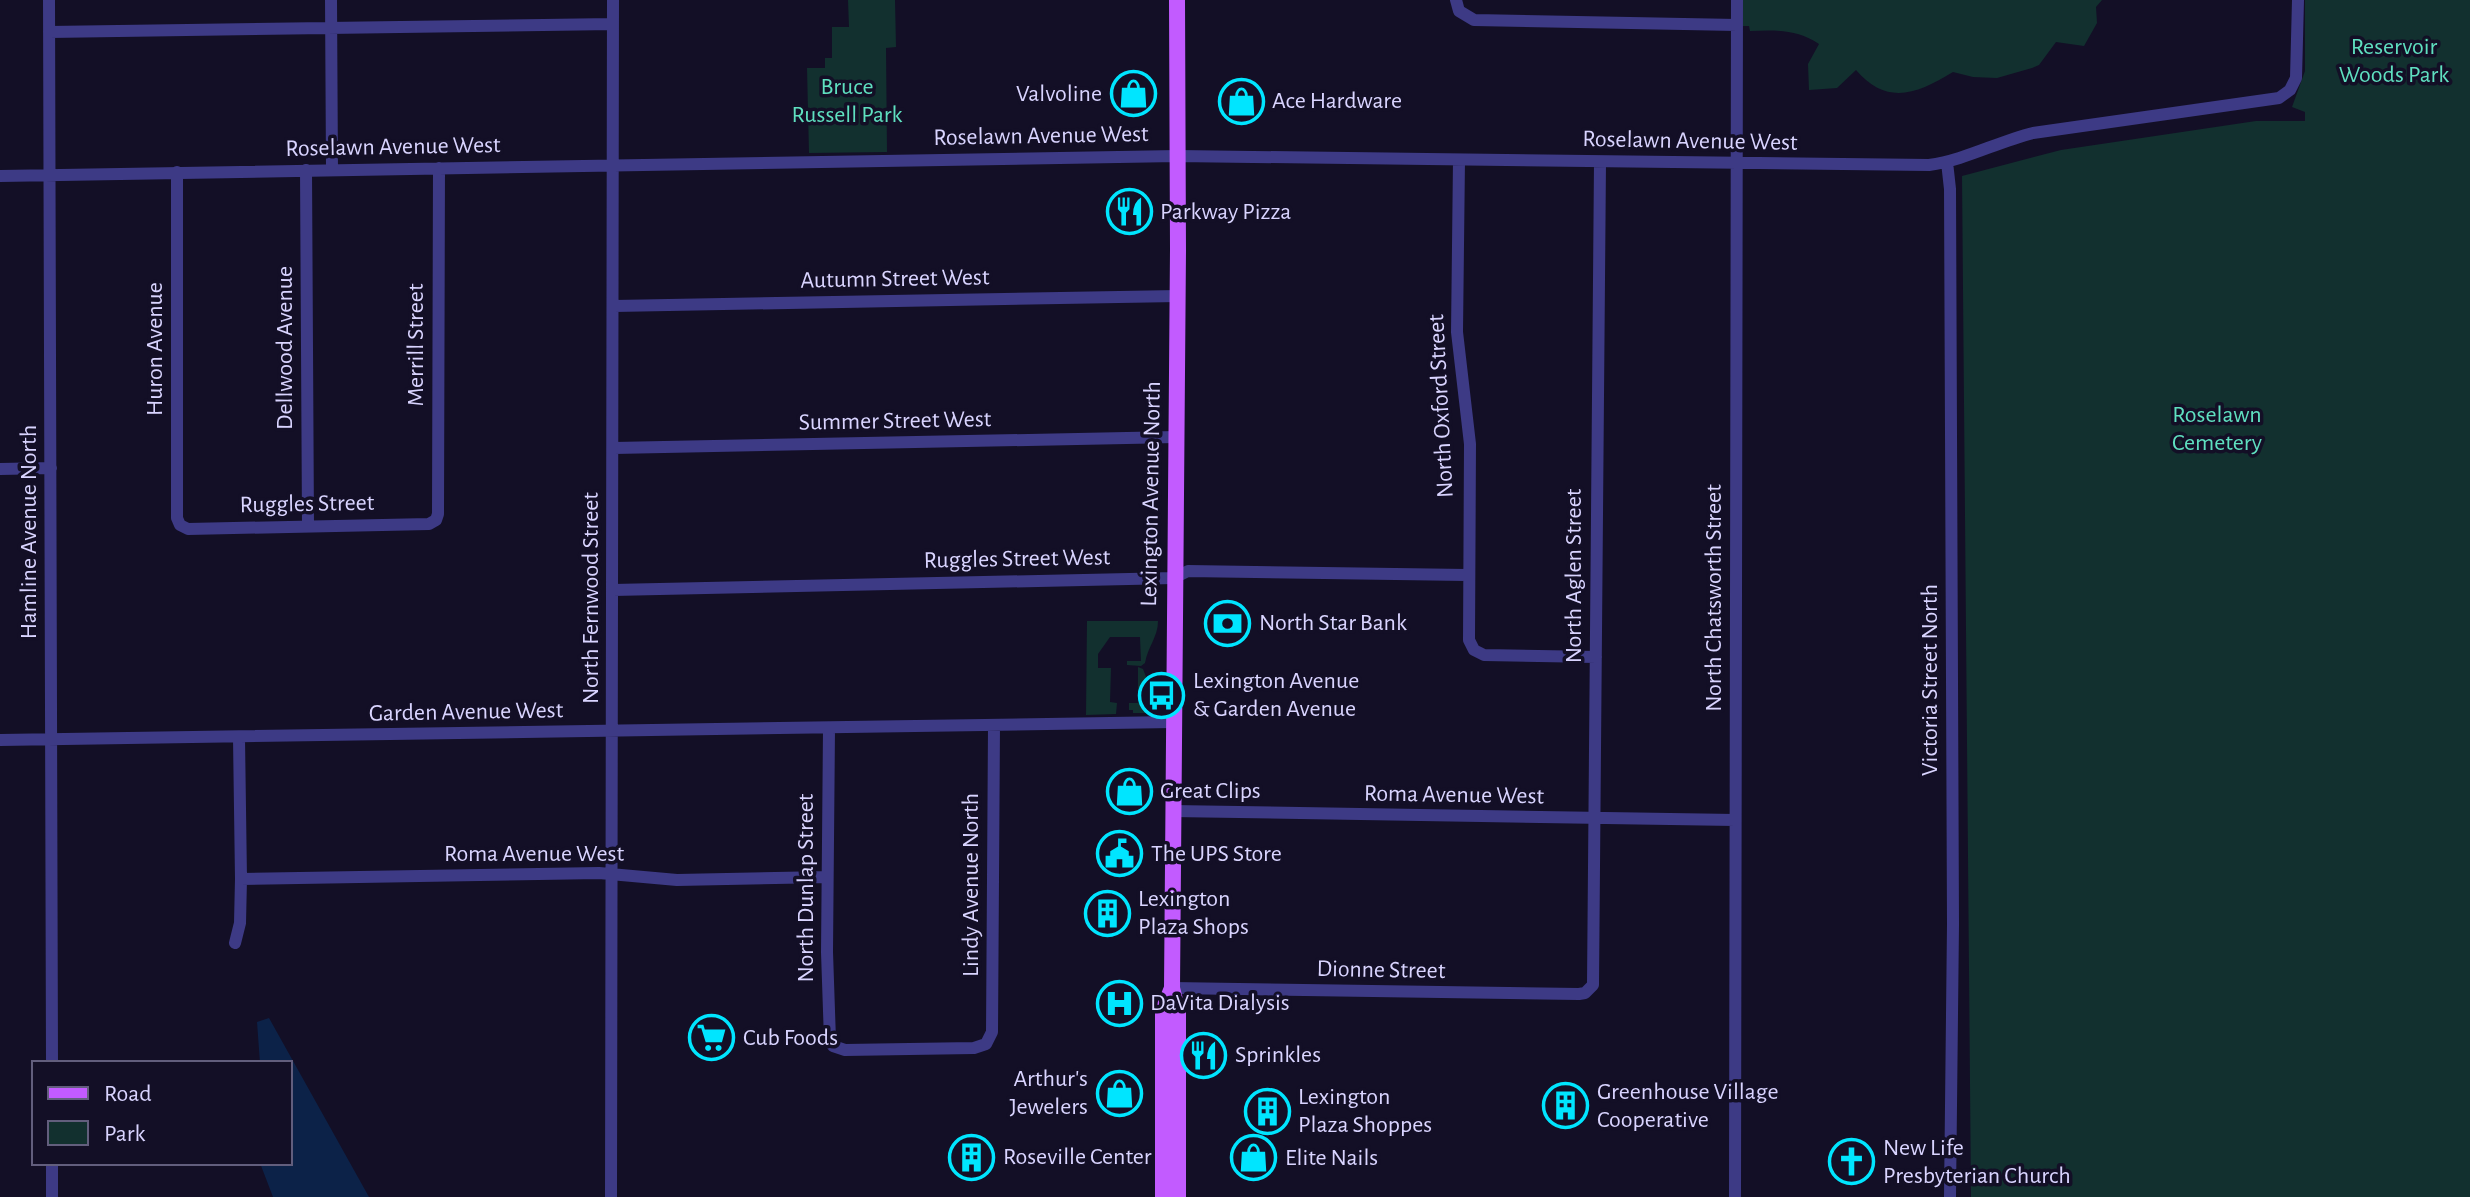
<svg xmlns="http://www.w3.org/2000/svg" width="2470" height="1197" font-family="'Alegreya Sans',sans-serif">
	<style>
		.green { fill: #12302f }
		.water { fill: #0c2248 }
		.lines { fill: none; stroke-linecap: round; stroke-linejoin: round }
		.minor { stroke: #3d3a85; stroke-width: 12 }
		.major { stroke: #c25bff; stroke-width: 16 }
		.labels { text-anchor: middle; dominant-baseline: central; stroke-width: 7; stroke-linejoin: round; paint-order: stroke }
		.park-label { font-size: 24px; fill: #5fe0c0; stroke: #130f26 }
		.poi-label { font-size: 24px; fill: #d9d4ff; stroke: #130f26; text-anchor: start }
		.street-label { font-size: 24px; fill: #d9d4ff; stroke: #130f26 }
	</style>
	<rect width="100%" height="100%" fill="#130f26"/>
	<path class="green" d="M848,0H895L896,47L886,48L887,152L809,153L807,68H825V58H832V27H849Z
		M1743,0H2102L2096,7L2097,23L2084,46L2056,42L2039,65L2032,68L1997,78L1973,77L1953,72C1917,94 1887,106 1856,70L1837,88L1809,90L1808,64L1819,44C1797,29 1775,30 1750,31L1749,26H1743Z
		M2305,0H2470V1197H1971L1962,176L2061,150L2256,121H2305V112L2292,107L2305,71Z
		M1087,621H1158C1158,637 1148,646 1145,663L1141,666L1127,665V661H1141L1140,637H1110L1098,654V668H1111L1110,702L1117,703L1116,714L1086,715Z
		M1138,667L1143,669L1153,695L1159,700V710L1154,713H1133V710H1129V703H1138Z"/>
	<path class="water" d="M269,1018L369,1197H273L260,1163H290V1063H260L257,1022Z"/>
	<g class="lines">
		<path class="minor" d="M49,0L52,1063
			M331,0L332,169
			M1456,0L1459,11L1474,20L1737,25
			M49,32L613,24
			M1459,160L1457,332L1470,444L1469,640L1474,650L1484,655L1596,657
			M1947,162L1950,189L1953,924L1950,1197
			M306,170L308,526
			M177,172V518L180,525L188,529L429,524L436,520L438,514L439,168
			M0,176L1177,156L1929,165C1965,160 1997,142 2033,133L2279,98L2290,90L2296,78L2298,0
			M614,306L1178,296
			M614,448L1176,437
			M0,469L51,468
			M613,590L1174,578L1188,571L1467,575
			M829,729L827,952L830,1040L833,1046L845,1050L974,1048L986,1044L992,1032L994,726
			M0,740L1173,722
			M1172,811L1735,820
			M241,879L599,873L677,880L827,877
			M235,943L240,923L241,879L239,738
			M1172,988L1579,994L1585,993L1593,985L1600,162
			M52,1197V1163
			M611,1197L613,0
			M1735,1197L1737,0"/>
		<path class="major" d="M1177,0L1178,250L1172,988L1178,1012V1197
			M1163,1197V1010L1172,988"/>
	</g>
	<defs>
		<symbol id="shop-ring" viewBox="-11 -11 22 22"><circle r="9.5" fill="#130f26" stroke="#00e5ff" stroke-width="1.5"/><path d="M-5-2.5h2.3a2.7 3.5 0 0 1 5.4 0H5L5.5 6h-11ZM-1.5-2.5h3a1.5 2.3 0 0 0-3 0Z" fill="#00e5ff"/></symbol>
		<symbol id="restaurant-ring" viewBox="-11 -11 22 22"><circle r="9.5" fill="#130f26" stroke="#00e5ff" stroke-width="1.5"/><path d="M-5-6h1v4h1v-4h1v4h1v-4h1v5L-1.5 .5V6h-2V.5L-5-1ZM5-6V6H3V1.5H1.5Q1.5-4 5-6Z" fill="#00e5ff"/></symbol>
		<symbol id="bank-ring" viewBox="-11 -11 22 22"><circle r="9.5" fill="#130f26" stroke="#00e5ff" stroke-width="1.5"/><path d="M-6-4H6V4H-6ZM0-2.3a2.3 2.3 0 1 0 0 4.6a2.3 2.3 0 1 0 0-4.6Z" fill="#00e5ff"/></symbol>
		<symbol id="bus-ring" viewBox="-11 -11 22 22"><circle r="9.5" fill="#130f26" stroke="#00e5ff" stroke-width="1.5"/><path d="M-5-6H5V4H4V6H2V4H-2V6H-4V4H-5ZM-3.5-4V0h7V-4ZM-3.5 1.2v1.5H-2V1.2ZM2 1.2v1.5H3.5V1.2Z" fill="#00e5ff"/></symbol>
		<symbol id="civic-ring" viewBox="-11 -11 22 22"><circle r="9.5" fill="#130f26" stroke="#00e5ff" stroke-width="1.5"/><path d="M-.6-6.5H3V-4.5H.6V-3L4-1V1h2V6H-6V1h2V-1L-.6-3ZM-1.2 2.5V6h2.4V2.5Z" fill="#00e5ff"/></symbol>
		<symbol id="building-ring" viewBox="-11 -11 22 22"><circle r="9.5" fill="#130f26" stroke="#00e5ff" stroke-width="1.5"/><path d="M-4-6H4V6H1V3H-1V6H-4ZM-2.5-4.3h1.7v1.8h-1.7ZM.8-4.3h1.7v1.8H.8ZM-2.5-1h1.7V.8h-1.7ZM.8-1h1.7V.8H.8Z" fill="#00e5ff"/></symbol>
		<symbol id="hospital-ring" viewBox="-11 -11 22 22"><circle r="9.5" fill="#130f26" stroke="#00e5ff" stroke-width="1.5"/><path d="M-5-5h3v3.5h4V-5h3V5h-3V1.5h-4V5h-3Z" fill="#00e5ff"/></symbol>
		<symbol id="supermarket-ring" viewBox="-11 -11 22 22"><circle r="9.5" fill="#130f26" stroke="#00e5ff" stroke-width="1.5"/><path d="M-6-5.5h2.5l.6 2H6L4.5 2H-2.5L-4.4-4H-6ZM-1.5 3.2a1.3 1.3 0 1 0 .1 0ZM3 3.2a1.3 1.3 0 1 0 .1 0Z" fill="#00e5ff"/></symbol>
		<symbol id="church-ring" viewBox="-11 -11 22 22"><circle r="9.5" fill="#130f26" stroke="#00e5ff" stroke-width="1.5"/><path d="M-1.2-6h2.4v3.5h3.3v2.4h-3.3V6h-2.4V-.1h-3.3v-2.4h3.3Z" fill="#00e5ff"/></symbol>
	</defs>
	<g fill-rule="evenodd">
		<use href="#shop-ring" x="1108" y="68" width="51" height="51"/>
		<use href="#shop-ring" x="1216" y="76" width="51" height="51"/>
		<use href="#restaurant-ring" x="1104" y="186" width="51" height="51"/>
		<use href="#bank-ring" x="1202" y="598" width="51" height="51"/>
		<use href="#bus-ring" x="1136" y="670" width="51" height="51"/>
		<use href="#shop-ring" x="1104" y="766" width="51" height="51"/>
		<use href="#civic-ring" x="1094" y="828" width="51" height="51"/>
		<use href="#building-ring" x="1082" y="888" width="51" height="51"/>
		<use href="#hospital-ring" x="1094" y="978" width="51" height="51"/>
		<use href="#supermarket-ring" x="686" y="1012" width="51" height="51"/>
		<use href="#restaurant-ring" x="1178" y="1030" width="51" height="51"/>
		<use href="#shop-ring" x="1094" y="1068" width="51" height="51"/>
		<use href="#building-ring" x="1540" y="1080" width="51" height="51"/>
		<use href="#building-ring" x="1242" y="1086" width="51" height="51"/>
		<use href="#building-ring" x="946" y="1132" width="51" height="51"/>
		<use href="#shop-ring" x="1228" y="1132" width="51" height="51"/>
		<use href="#church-ring" x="1826" y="1136" width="51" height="51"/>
	</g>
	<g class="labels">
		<g class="park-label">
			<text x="2394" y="47">Reservoir<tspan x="2394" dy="28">Woods Park</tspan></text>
			<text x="847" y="87">Bruce<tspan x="847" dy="28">Russell Park</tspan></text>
			<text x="2217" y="415">Roselawn<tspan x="2217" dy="28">Cemetery</tspan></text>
		</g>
		<g class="poi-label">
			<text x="1102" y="94" text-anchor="end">Valvoline</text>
			<text x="1272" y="101">Ace Hardware</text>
			<text x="1160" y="212">Parkway Pizza</text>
			<text x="1259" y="623">North Star Bank</text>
			<text x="1193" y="681">Lexington Avenue<tspan x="1193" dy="28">&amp; Garden Avenue</tspan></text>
			<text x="1160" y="791">Great Clips</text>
			<text x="1151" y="854">The UPS Store</text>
			<text x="1138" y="899">Lexington<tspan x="1138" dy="28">Plaza Shops</tspan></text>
			<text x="1150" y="1003">DaVita Dialysis</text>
			<text x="743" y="1038">Cub Foods</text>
			<text x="1235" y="1055">Sprinkles</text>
			<text x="1088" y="1079" text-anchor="end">Arthur's<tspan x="1088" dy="28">Jewelers</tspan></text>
			<text x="1597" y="1092">Greenhouse Village<tspan x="1597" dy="28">Cooperative</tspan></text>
			<text x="1298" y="1097">Lexington<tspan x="1298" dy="28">Plaza Shoppes</tspan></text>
			<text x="1883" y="1148">New Life<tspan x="1883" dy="28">Presbyterian Church</tspan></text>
			<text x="1003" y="1157">Roseville Center</text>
			<text x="1285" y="1158">Elite Nails</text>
		</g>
		<g class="street-label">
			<text transform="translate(1041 136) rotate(-1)">Roselawn Avenue West</text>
			<text transform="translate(1690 141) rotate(1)">Roselawn Avenue West</text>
			<text transform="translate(393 147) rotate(-1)">Roselawn Avenue West</text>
			<text transform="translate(895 279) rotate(-1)">Autumn Street West</text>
			<text transform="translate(416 345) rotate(-90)">Merrill Street</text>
			<text transform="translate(285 348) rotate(-90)">Dellwood Avenue</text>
			<text transform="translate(155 349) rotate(-90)">Huron Avenue</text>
			<text transform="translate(1441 406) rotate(-93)">North Oxford Street</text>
			<text transform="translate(895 421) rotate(-1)">Summer Street West</text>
			<text transform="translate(1151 494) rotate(-89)">Lexington Avenue North</text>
			<text transform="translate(307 504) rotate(-1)">Ruggles Street</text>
			<text transform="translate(29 532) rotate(-90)">Hamline Avenue North</text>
			<text transform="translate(1017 559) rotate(-1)">Ruggles Street West</text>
			<text transform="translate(1574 576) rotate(-90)">North Aglen Street</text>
			<text transform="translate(591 598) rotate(-90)">North Fernwood Street</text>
			<text transform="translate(1714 598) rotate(-90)">North Chatsworth Street</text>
			<text transform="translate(1930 680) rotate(-90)">Victoria Street North</text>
			<text transform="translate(466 712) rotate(-1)">Garden Avenue West</text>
			<text transform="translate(1454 795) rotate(1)">Roma Avenue West</text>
			<text x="534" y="854">Roma Avenue West</text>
			<text transform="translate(971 885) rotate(-90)">Lindy Avenue North</text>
			<text transform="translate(806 888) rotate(-90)">North Dunlap Street</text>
			<text transform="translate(1381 970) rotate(1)">Dionne Street</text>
		</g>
	</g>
	<rect x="32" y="1061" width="260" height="104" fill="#130f26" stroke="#625e7d" stroke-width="2"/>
	<rect x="48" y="1087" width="40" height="12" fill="#c25bff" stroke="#625e7d" stroke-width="2"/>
	<text x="104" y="1101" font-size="24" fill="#d9d4ff">Road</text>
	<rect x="48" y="1121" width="40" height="24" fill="#12302f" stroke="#625e7d" stroke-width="2"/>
	<text x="104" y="1141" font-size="24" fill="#d9d4ff">Park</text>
</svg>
